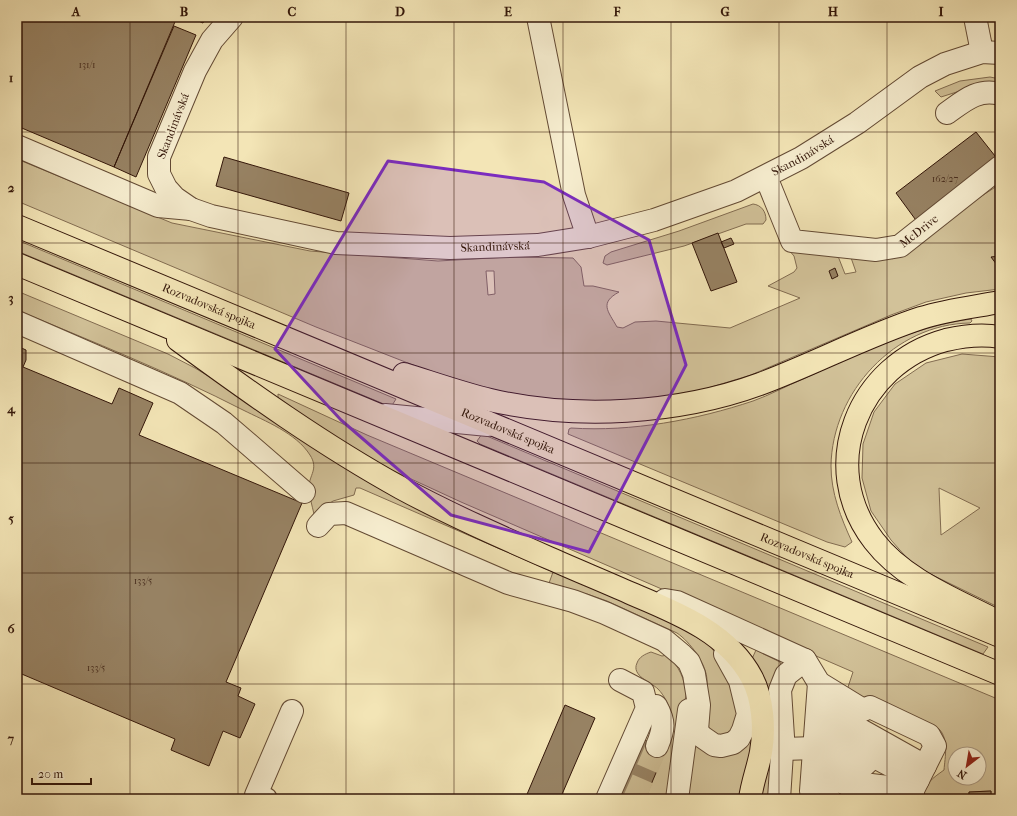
<svg xmlns="http://www.w3.org/2000/svg" width="1017" height="816" font-family="'IM FELL French Canon',serif">
	<style>
		.green { fill: #d2c299; stroke: #826c51; fill-rule: evenodd }
		.building { fill: #978263; stroke: #331609 }
		.lines { fill: none; stroke-linecap: round; stroke-linejoin: round }
		.minor-tunnel { stroke: #cdbc93; stroke-width: 22; stroke-dasharray: 22 11; stroke-linecap: butt }
		.minor-casing { stroke: #634a34; stroke-width: 24 }
		.highway-casing { stroke: #331609; stroke-width: 24 }
		.minor { stroke: #f7eed0; stroke-width: 22 }
		.highway { stroke: #f3e5b6; stroke-width: 22 }
		.marked { fill: #7b2cbf; fill-opacity: 0.2; stroke: #7b2cbf; stroke-width: 3; stroke-linejoin: round }
		.grid { fill: none; stroke: #331609; stroke-width: 1; stroke-opacity: 0.55 }
		.labels { text-anchor: middle; dominant-baseline: central; stroke-width: 3.5; stroke-linejoin: round; paint-order: stroke }
		.number-label { font-size: 10px; fill: #4c3120 }
		.street-label { font-size: 12px; fill: #331609; stroke: #f7eed0 }
		.neatline { fill: none; stroke: #331609; stroke-width: 1.5 }
		.grid-label { font-size: 13px; text-anchor: middle; font-weight: bold; fill: #331609 }
	</style>
	<rect width="100%" height="100%" fill="#f3e5b6"/>
	<filter id="stains"><feTurbulence type="fractalNoise" baseFrequency=".005" numOctaves="4"/><feColorMatrix values="0 0 0 0 .2 0 0 0 0 .09 0 0 0 0 .02 0 0 0 .5 -.17"/></filter>
	<radialGradient id="worn" r=".72"><stop offset=".6" stop-color="#630" stop-opacity="0"/><stop offset="1" stop-color="#630" stop-opacity=".3"/></radialGradient>
	<path class="green" d="M990,77L1000,79V89L963,90L941,97L935,91L960,81Z
		M17,159L172,223L310,251L438,261L509,257L573,258L581,267L584,286H593L619,292C599,303 608,311 617,327L623,328L635,322L656,321L730,328L800,298L768,286L794,272L797,268L794,256L787,248L836,251L845,274L856,272L849,252L887,253L892,259L948,218L1000,184V289L966,293L926,302L891,315L751,375L685,395L610,404L530,398L453,381L418,367L316,327L17,201ZM486,271H494L495,294L488,295Z
		M753,204C761,205 766,211 766,220L763,224H746L684,246L607,265L603,263L605,256L611,252L679,231Z
		M17,240L396,399L391,407L17,251Z
		M17,291L168,354L195,368L261,408L655,611L709,645L717,655L742,711C735,725 732,734 717,737L703,725C704,711 708,695 707,681C707,664 690,642 677,633L607,601L587,594L577,595L548,586L553,572L360,488H356L354,495L333,501L314,514C312,505 309,496 309,487C309,475 319,469 310,455C296,433 265,421 243,410C169,372 93,342 17,310Z
		M971,319L972,321L970,323C895,324 832,392 831,466C831,493 841,518 852,542L845,547L827,542L568,434L569,429L571,428C632,432 696,420 753,401C770,395 786,386 803,379C856,355 912,327 971,319Z
		M962,354L1000,357V608L914,566L891,540L871,511L862,478L863,444L874,412L895,384L926,363ZM939,488L980,508L941,535Z
		M278,394L367,435L1000,700V799H991V791L969,792V799H923C923,784 933,778 944,770C945,757 949,739 939,729L846,693L853,672L461,502L370,460L278,401ZM955,754H979V778H955Z
		M482,434L988,647L983,654L480,444L477,441Z
		M756,650L780,662L781,665L773,702L769,799H757L751,661Z
		M651,652L662,656L667,655C679,666 685,679 686,695L671,799H645C649,786 672,721 671,713C669,705 664,695 658,689C651,682 631,676 637,663C639,657 645,654 651,652Z
		M756,722L745,799H683L690,739L701,748Z"/>
	<path class="building" d="M17,17H177L114,167L17,126Z
		M189,17H206L203,23Z
		M174,26L196,35L136,177L114,167Z
		M976,132L999,161L918,223L896,193Z
		M224,157L349,193L341,221L216,186Z
		M718,233L737,282L711,291L692,243Z
		M731,238L734,244L724,248L721,242Z
		M1000,256V269L991,257Z
		M835,268L838,276L832,279L829,271Z
		M17,346L26,350V360L23,367L112,404L119,388L153,403L139,435L302,503L226,682L241,688L238,696L255,704L240,738L223,731L209,766L171,750L175,739L17,672Z
		M565,705L595,718L560,799H525Z
		M642,739L666,749L645,799H616Z
		M991,791V799H969V792Z"/>
	<g class="lines">
		<path class="minor-tunnel" d="M634,799L657,746"/>
		<defs>
			<g id="minor">
				<path id="s1" d="M232,17L212,40L195,71L159,157V174L166,188L175,198L191,209L211,216L336,243L450,248L538,245L588,237L654,220L736,191L801,158L857,123L920,77L945,64L982,52L1000,53"/>
				<path d="M538,17L574,195L588,237"/>
				<path d="M975,17L982,52"/>
				<path d="M947,113C964,101 978,88 1000,94"/>
				<path d="M17,146L158,206L191,209"/>
				<path id="s2" d="M766,177L792,241L876,250L900,246L1000,167"/>
				<path d="M17,322L180,393L224,423L304,492"/>
				<path d="M385,415L488,425"/>
				<path d="M318,526L329,514L346,513L508,583L573,601L605,613L664,640L682,655L689,662L694,674L699,705L697,730L701,736L714,745L721,746L733,743L739,738L743,730L748,714L740,681L725,654"/>
				<path d="M665,600L677,602L805,660L819,683L863,710"/>
				<path d="M819,683L811,791L830,799"/>
				<path d="M818,706L925,766"/>
				<path d="M647,708L656,706C665,722 664,729 657,746"/>
				<path d="M863,710L870,707L929,735L935,746L913,790V799"/>
				<path d="M816,726L918,780"/>
				<path d="M783,749L815,748L858,771L874,756L881,742"/>
				<path d="M814,769L861,791"/>
				<path d="M266,799L256,795L292,711"/>
				<path d="M607,799L647,708L643,692L620,680"/>
				<path d="M677,799L689,710"/>
				<path d="M779,799L783,737L780,690L786,675L805,660"/>
				<path d="M856,799L861,791L871,785L913,790"/>
			</g>
			<g id="highway">
				<path id="s3" d="M17,226L1000,636"/>
				<path d="M17,264L1000,674"/>
				<path d="M178,340C249,392 323,445 401,488C449,514 499,536 549,558C576,570 603,581 630,593C675,612 728,632 752,678C763,699 765,729 761,752C758,768 752,783 750,799"/>
				<path d="M404,374C433,383 461,393 490,400C576,420 678,414 760,384C814,364 866,336 921,318C947,310 973,307 1000,302"/>
				<path d="M997,621C955,599 904,580 874,541C816,466 858,364 946,340C963,336 983,334 1000,337"/>
			</g>
		</defs>
		<use href="#minor" class="minor-casing"/>
		<use href="#highway" class="highway-casing"/>
		<use href="#minor" class="minor"/>
		<use href="#highway" class="highway"/>
	</g>
	<path class="marked" d="M388,161L544,182L649,240L686,365L589,552L451,515L341,420L275,349Z"/>
	<path class="grid" d="M130,17V799M238,17V799M346,17V799M454,17V799M563,17V799M671,17V799M779,17V799M887,17V799M17,132H1000M17,243H1000M17,353H1000M17,463H1000M17,573H1000M17,684H1000"/>
	<g class="labels">
		<g class="number-label">
			<text x="87" y="65">131/1</text>
			<text x="945" y="179">162/27</text>
			<text x="143" y="581">133/5</text>
			<text x="96" y="668">133/5</text>
		</g>
		<g class="street-label">
			<text transform="translate(173 126) rotate(-69)">Skandinávská</text>
			<text stroke="none"><textPath href="#s1" startOffset="857">Skandinávská</textPath></text>
			<text stroke="none"><textPath href="#s2" startOffset="202">McDrive</textPath></text>
			<text stroke="none"><textPath href="#s1" startOffset="533">Skandinávská</textPath></text>
			<text stroke="none"><textPath href="#s3" startOffset="208">Rozvadovská spojka</textPath></text>
			<text stroke="none"><textPath href="#s3" startOffset="532">Rozvadovská spojka</textPath></text>
			<text stroke="none"><textPath href="#s3" startOffset="856">Rozvadovská spojka</textPath></text>
		</g>
	</g>
	<rect width="1017" height="816" fill="none" stroke="#f3e5b6" stroke-width="44"/>
	<g transform="translate(967 766) rotate(211)"><circle r="19" fill="#f7eed0" stroke="#a99880"/>
	<path d="M0-3L7 15L0 10L-7 15Z" fill="#8f2418"/>
	<text y="-6" font-size="11" font-weight="bold" text-anchor="middle" fill="#331609">N</text>
	</g>
	<path d="M32 778v6h59v-6" fill="none" stroke="#331609" stroke-width="2"/>
	<text x="38" y="778" font-size="12" fill="#331609" stroke="#f7eed0" stroke-width="3" paint-order="stroke">20 m</text>
	<rect x="22" y="22" width="973" height="772" class="neatline"/>
	<g class="grid-label">
		<text x="76" y="16">A</text>
		<text x="184" y="16">B</text>
		<text x="292" y="16">C</text>
		<text x="400" y="16">D</text>
		<text x="508" y="16">E</text>
		<text x="617" y="16">F</text>
		<text x="725" y="16">G</text>
		<text x="833" y="16">H</text>
		<text x="941" y="16">I</text>
		<text x="11" y="82">1</text>
		<text x="11" y="192">2</text>
		<text x="11" y="302">3</text>
		<text x="11" y="413">4</text>
		<text x="11" y="523">5</text>
		<text x="11" y="633">6</text>
		<text x="11" y="743">7</text>
	</g>
	<rect width="100%" height="100%" filter="url(#stains)"/>
	<rect width="100%" height="100%" fill="url(#worn)"/>
</svg>
